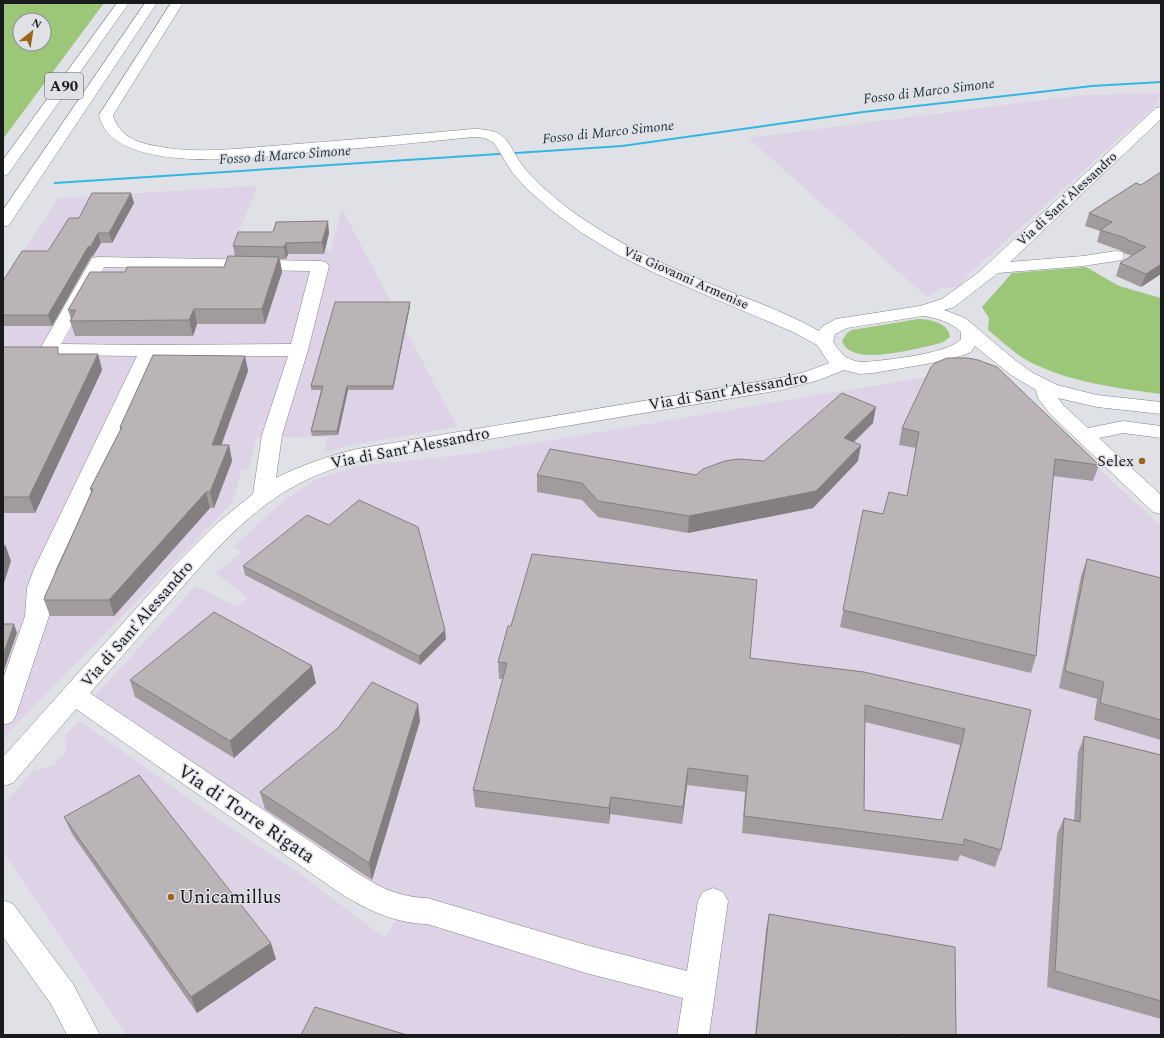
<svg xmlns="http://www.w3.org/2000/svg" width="1164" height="1038" font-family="Spectral,serif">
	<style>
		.industrial { fill: #ded2e6 }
		.green { fill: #9cc778; fill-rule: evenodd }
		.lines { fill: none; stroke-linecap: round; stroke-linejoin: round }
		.stream { fill: #31b7e0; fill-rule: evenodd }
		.minor-casing { stroke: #828389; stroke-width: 1 }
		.highway-casing { stroke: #828389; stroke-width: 1 }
		.minor { fill: #fff; fill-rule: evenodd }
		.highway { fill: #fff; fill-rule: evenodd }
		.wall { fill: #a19b9d; fill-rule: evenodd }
		.shaded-wall { fill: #837e7f }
		.building { fill: #bbb4b6; stroke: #837e7f; fill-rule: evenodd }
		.poi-dot { fill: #986719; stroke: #e0e0e7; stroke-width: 1.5 }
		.labels { text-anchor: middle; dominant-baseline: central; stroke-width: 3; stroke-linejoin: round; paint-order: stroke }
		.far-street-label { font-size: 13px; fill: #191a1c; stroke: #e0e0e7 }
		.far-water-label { font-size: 14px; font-style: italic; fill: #1c323a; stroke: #e0e0e7 }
		.shield { fill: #e0e0e7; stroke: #555559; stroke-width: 1 }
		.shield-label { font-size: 15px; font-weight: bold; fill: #191a1c }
		.street-label { font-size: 16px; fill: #191a1c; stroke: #e0e0e7 }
		.poi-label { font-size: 16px; fill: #191a1c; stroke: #e0e0e7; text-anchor: end }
		.near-street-label { font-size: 19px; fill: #191a1c; stroke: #e0e0e7 }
		.near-poi-label { font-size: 19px; fill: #191a1c; stroke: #e0e0e7; text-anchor: start }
	</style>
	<rect width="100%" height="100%" fill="#e0e0e7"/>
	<path class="industrial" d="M1161,93L1153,108L969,274L959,287L942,288L927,297L748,138L1083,95Z
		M257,186L232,250H331L342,209L457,427L347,446L324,453L327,437H257L249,469H242L232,503L9,732L3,739V282L59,198Z
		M974,369L996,374L1161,526V1035H126L3,851V805L33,771L53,766L66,752L65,735L80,721L220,821L296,871L385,938L395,922L403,895L384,890L371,883L94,697L196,586L237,607L248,598L216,573L242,552L233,547L280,504L316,479L359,466L470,454Z"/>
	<path class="green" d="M3,3H104L3,139ZM20,20H44V44H20Z
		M1086,267L1119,286L1161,298V394C1117,388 1073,383 1032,363C1017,356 1001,340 988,330L989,318L982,307L1012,273Z
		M918,319C929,319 949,323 950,337L943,342L937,344C918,348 850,368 842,341L847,333L852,330Z"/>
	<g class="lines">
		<path class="stream" d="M1161,81V83L1092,87L863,113L622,147L55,184L53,183L55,182L622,145L863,111L1092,85Z"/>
		<defs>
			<path id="minor" d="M171,3H183L113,115C118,135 137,143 156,146C194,154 233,149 271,146C338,141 406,135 473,129C512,129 506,146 526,170C539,185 554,197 569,209C611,240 659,263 708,283C745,298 784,311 819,331L823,326L836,319L920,306L942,299L979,272L1156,108L1161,107V119L1010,262L1083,256L1116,251L1122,252L1124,256L1122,260L1083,266L998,273L954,307L944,310L965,318L1016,361L1033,373L1057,385L1097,395L1161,402V414L1097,407L1058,398L1064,406L1088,428L1123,421L1161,426V438L1123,433L1099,438L1161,495V514L1153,512L1050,414L1038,398L1036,390L1011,375L975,346L971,352L964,355L932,363L873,373L860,374L844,370L819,380L781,390L358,461C334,468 312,476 291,488C244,515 207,559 172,599C144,631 117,662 90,693L354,871C379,887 397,897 427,898L586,945L687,971L698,901L703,892L713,888L723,892L728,901L709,1035H677L683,998L586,973L427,924C392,923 363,908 334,889L76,709L13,783L3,786V757L176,564L215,525L253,494L262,435L288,356L156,357L56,569L51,588L49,616L16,715L12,722L3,725V679L25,616L27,588L34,569L137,356L49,355L42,353L40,349L92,258L98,257L320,261L326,262L329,266L308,350L282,435L276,478C302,465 328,456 357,449L780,378L805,372L829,363L817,345L793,332L657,274L618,255L582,233L551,210L526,188L512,172L494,143L485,138L473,137C424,142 375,147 325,151C276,155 113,181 99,115ZM104,267L310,271L291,344L149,345L61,344ZM923,316C937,318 951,322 961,332V339C949,354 886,360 865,362C849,362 841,355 833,342L835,334L847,328Z
				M3,900L13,904L73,984L100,1035H67L51,1004L3,937Z"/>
			<path id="highway" d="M117,3H129L8,174L3,176V160Z
				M145,3H157L9,225L3,227V210Z"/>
		</defs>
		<use href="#minor" class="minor-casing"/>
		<use href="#highway" class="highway-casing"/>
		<use href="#minor" class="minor"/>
		<use href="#highway" class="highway"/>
	</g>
	<path class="wall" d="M1136,183L1161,274L1141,287L1116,276L1120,263L1132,256L1124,253L1122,251L1097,242L1100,231L1085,226L1089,213Z
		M134,203L112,243H101L93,256L91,257L52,326H3V281L48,251L79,218Z
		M329,233L324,254H288L286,259H280L282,272L265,324H197L193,336H75L70,321L71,319L68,310L125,272L224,267L235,256L233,246Z
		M410,306L393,390H348L338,435L312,436L311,431L321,390H311V386Z
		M3,347L60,354H98L102,370L35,513H3Z
		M245,356L248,371L221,445H229L232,461L214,508H210L114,616H50L44,600L91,492L90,489L120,430V427Z
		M873,423L854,442L858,461L813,508L688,533L598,517L582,500L537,492V475H696L764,461Z
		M902,428L1099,465L1093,481L1053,476L1036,656L1031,673L840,627L863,510L883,514L907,496L916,448L899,445Z
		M1087,559L1161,578V740L1094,720L1097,699L1059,688L1081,576Z
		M243,566L446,639L420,665L245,575Z
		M750,658L1031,710L1001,850L995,867L960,855L958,861L742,833L745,792L687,785L682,824L610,814L609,824L475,807L473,790L503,679H499L498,662ZM865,722L960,745L942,820L864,810Z
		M130,680L316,683L234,758L135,697Z
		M420,721L372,880L265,809L260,792Z
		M1084,736L1161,755V1019L1047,987L1057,834L1064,818L1074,820L1078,753Z
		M64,817L276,959L197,1013L72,834Z
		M769,914L956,1035H755L766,930Z"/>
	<path class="shaded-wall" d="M131,193L134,203L112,243L109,233Z
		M328,221L329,233L324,254L322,242Z
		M98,233L101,243L93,256L91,257L52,326L48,315L88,247Z
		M286,243L288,254L286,259L284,247Z
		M279,257L282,272L265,324L262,309Z
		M1161,264V274L1141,287L1146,274Z
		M410,302V306L393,390V386Z
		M194,309L197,324L193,336L189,320Z
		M98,354L102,370L35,513L29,497Z
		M245,356L248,371L216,460L212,445Z
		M347,386L348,390L338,435L337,431Z
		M876,407L873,423L841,454L844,438Z
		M229,445L232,461L214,508L210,492Z
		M861,445L858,461L813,508L688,533L689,516Z
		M206,492L210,508L114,616L109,600Z
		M5,544L11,561L3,586V549Z
		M14,624L17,633L3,673V655Z
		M445,630L446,639L420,665L419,656Z
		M312,666L316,683L234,758L230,741Z
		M418,704L420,721L372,880L369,863Z
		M688,768L687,785L682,824L683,807Z
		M611,797L610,814L609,824V808Z
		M271,943L276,959L197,1013L191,997Z"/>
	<path class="building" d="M1161,172V264L1146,274L1120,263L1146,247L1128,240L1126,238L1100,230L1112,222L1089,213L1136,183L1141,185Z
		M92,193H131L109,233H98L91,246L88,247L48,315H3V281L22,251H48L69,218H79Z
		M328,221L322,242L286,243L284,247L233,246L238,232H273L276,222Z
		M228,256L279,257L262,309H194L189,320L70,321L76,310H68L90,272H125L127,267H224Z
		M335,302H410L393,386H347L337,431H311L323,386H311Z
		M3,347H58V354H98L29,497H3Z
		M153,355L245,356L212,445H229L210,492H206L109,600H44L45,596L93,489H90L122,427H120Z
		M947,358H968L978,360L997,367L1099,465L1055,459L1036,656L843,610L863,510L883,514L889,492L907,496L919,432L902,428L931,367L935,363Z
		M842,393L876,407L844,438L861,445L816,491L689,516L598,501L582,483L537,475L550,449L696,475L703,469L725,461L738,459L764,461Z
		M359,500L418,527L445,630L419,656L243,566L307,515L329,525Z
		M532,554L757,580L750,658L864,672L1031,710L1001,850L964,839V845L744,816L748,776L688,768L683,807L611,797L609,808L473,790L507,663L498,662L508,626H511ZM865,705L965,729L942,820L864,810Z
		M1087,559L1161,578V720L1100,703L1104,682L1065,671Z
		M214,612L312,666L230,741L130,680Z
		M3,624H14L3,655Z
		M372,682L418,704L369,863L260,792L338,728Z
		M1084,736L1161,755V1001L1055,971L1064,818L1080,822Z
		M139,775L271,943L191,997L64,817Z
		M769,914L955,947L956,1035H909L902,1034V1035H756Z
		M315,1007L407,1035H301Z"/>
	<g class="poi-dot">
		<circle cx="1142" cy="461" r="4"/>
		<circle cx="171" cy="897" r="4"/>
	</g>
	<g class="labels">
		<g class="far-street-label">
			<text transform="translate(1067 199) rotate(-43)">Via di Sant'Alessandro</text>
			<text transform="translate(686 278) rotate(24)">Via Giovanni Armenise</text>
		</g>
		<g class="far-water-label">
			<text transform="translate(929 91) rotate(-7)">Fosso di Marco Simone</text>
			<text transform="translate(608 132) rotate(-6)">Fosso di Marco Simone</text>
			<text transform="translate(285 155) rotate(-4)">Fosso di Marco Simone</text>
		</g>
		<rect class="shield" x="45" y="73" width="38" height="26" rx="3"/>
		<g class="shield-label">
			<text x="64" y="86">A90</text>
		</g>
		<g class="street-label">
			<text transform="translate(728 391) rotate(-10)">Via di Sant'Alessandro</text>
			<text transform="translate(410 448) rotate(-11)">Via di Sant'Alessandro</text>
			<text transform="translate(137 624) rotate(-49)">Via di Sant'Alessandro</text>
		</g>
		<g class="poi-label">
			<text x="1134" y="461">Selex</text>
		</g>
		<g class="near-street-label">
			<text transform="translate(246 814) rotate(34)">Via di Torre Rigata</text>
		</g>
		<g class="near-poi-label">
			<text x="179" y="897">Unicamillus</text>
		</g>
	</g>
	<rect width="1164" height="1038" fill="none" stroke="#191a1c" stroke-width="8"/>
	<g transform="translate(32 32) rotate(30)"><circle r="19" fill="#e0e0e7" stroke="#909196"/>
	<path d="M0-3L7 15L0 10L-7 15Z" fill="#986719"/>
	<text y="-6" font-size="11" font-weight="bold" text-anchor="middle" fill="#191a1c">N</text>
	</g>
</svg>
